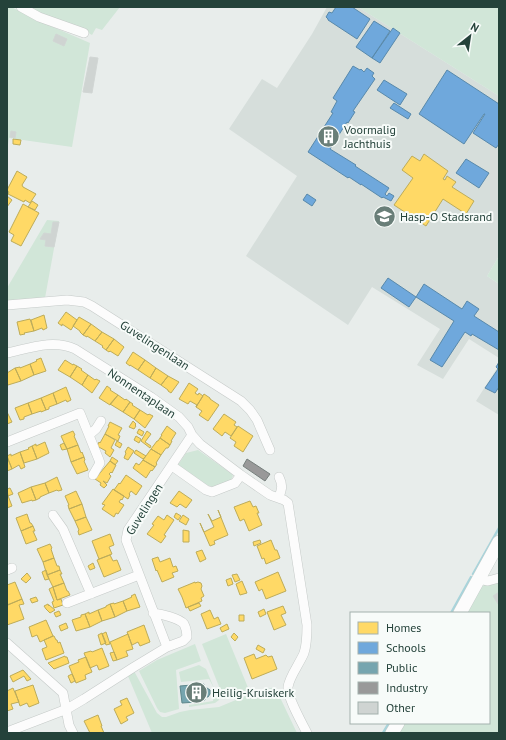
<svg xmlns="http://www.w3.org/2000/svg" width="506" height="740" font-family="'PT Sans',sans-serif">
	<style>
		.built { fill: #d6dedb }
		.green { fill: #d1e6d8 }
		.homes { fill: #ffd966; stroke: #bdac59 }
		.schools { fill: #6fa8dc; stroke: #5889ab }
		.public { fill: #76a5af; stroke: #5d878c }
		.industry { fill: #999; stroke: #767f7c }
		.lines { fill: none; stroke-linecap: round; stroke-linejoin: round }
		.stream { stroke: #a9d4db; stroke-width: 2.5 }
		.building { fill: #cfd4d2; stroke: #d1d6d4 }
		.minor-casing { stroke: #c5cac8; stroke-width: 10 }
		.secondary-casing { stroke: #c3cbc8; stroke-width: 14 }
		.minor { stroke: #fcfcfc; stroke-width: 9 }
		.secondary { stroke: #fcfcfc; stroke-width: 13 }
		.labels { text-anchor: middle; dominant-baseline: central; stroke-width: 4; stroke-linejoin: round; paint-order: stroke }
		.poi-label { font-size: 12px; fill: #24423a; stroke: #f7fbf9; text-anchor: start }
		.street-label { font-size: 12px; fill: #24423a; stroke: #f7fbf9 }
	</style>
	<rect width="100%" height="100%" fill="#e8edeb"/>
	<path class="built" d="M327,7H358L499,96V256L487,276L499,284V358L469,339L443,379L417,365L440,329L372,287L348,325L246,256L297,176L229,129L262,79L277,88L312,34Z
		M499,365V415L476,401Z"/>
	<path class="green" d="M7,7H11L53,27L90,43L72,147L9,138L7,152Z
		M30,7H120L102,30L96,28L92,35L78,27L46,17Z
		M358,7H499V96Z
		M47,220L59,221L45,298L7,301V288Z
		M499,256V284L487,276Z
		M198,450L232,474L233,476L230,482L213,487L207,485L178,465L186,453Z
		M499,580V733H399L404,723H489V613H465L478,590L488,582Z
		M226,634L249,690L224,699L202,644Z
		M195,644L201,661L176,670L179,709L165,713L160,712L157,708L139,671L157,660Z
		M199,665L206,669L219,700L215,703L189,707V705L213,701L215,690L209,679L181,682L179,672Z
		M134,671L157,713L162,717H166L180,712L190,710L219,707L255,692L275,687L297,733H152L128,676Z"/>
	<path class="homes" d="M13,139L21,140L20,145L13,144Z
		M424,154L448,171L443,179L445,180L447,176L456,182L452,187L474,201L466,214L443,199L426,226L394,205L413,178L402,170L412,156L420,161Z
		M17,171L27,177L22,185L23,187L36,194L30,203L25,200L24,202L8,194L9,192L7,191V190Z
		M7,196L12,200L7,207Z
		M32,201L38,205L35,210L28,207Z
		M23,204L39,213L21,246L11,241L14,235L9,232Z
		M66,312L77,320L71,330L62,324V326L58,323Z
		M44,315L47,328L43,330L42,328L34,331L31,320Z
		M79,317L91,324L83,335L80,332V331L73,326Z
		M30,319L34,331L24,333L25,334L20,335L17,322Z
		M91,324L102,332L95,341L87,336V337L83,335Z
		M102,332L114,339L106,350L102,347L103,346L95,341Z
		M114,339L124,347L118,356L110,351L109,352L106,350Z
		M133,352L145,360L138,370L130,365V366L126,363Z
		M41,358L46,371L34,375L30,364L37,361L36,360Z
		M65,360L73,365V364L77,366L70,377L58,370Z
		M145,360L156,368L150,378L138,370Z
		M30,364L34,375L21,381L15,368L20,367V368Z
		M77,366L82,369L81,370L88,375L82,385L70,377Z
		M15,368L21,381L8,385L7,383V373Z
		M156,368L168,376L161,385L150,378Z
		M88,375L95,380L96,379L100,381L92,393L82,385Z
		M168,376L179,382L171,393L168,391V390L161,385Z
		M189,383L198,389L195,393L198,395L199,393L203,396L196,407L197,405L190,401L188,404L179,399Z
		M107,386L111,389L110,390L118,395L110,405L99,398Z
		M66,387L71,400L67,402L66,400L57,404L53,393Z
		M53,393L57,404L49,407V409L46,410L41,398Z
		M204,394L210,398V399L219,405L208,421L199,415L202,411L196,407Z
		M118,395L125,400L126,399L130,402L123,412L110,404Z
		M41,398L46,410L41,412V411L32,414L28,403Z
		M130,402L133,404L132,405L140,410L134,419L123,412Z
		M28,403L32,414L24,417V419L20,420L15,408Z
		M140,410L148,415L149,414L153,416L145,428L134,419Z
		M7,412L12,422L7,424Z
		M224,414L236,422L234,425L237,427L231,436L225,432L222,436L213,429Z
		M133,421L136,424L135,425L136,426L134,429L129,427Z
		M110,422L122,428L118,435L120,436L118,441L105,434L109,426H108Z
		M167,426L176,433L171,441H172L170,445L160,438L162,435H161Z
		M238,426L253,436L243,452L234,446L236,442L230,438Z
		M139,429L144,432L142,436L137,433Z
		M73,431L75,435L74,436L78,445L67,449L61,436Z
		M147,431L151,434L145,442L151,446L150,448L141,441Z
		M105,434L115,440L111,448L114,450L110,457L105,453L106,451L97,446L99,442L100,443Z
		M136,436L141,439L139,443L134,440Z
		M160,438L170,445L168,448H166L161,455L151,449L157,441H158Z
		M117,441L122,444L120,448L115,445Z
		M45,442L49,453L37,459L32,446L36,444V446Z
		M64,443L67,449L62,450L60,445Z
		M78,445L81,453L82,452L84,457L71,462L67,449Z
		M32,446L37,459L24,463L20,452L29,449L28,448Z
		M128,447L134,451L128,460L124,458L126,453L125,452Z
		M151,449L161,455L156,463L157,464L155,467L143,460Z
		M136,450L146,456L143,459L134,453Z
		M20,452L25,467L21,469L19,465L12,469L7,456L11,454V456Z
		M7,457L12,469L7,471Z
		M84,457L85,460L84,461L88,470L77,474L71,462Z
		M112,457L118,461L115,465L110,461Z
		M143,460L155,467L152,471L151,470L146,478L133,468L136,463L139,465Z
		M110,461L116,465L112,473L111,472L109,474L111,476L107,483L103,481L107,485L104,488L100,485L101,483L95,479Z
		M126,475L142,486L136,495L131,491L129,494L130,495L128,499L114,490L119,483L120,484Z
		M57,477L62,490L58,491L57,490L49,493L45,483Z
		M45,483L49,493L40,497V498L36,500L31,487Z
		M31,487L36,500L32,501V500L22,503L18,493Z
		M10,488L13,494L8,496L7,489Z
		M113,489L124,496L122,500L121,499L119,502L124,505L118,514L116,513L114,517L102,509L105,505L102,504Z
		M76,491L82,504L69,509L68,505H69L65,496Z
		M179,491L192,500L186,508L180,504L177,507L170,503Z
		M7,493L12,506L7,508Z
		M250,501L253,507L256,506L259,513H257L262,525L249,531L244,519L240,521L234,507Z
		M82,504L86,517L75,521L69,509Z
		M218,510L228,535L214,541L215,544L210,546L200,523L204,532L214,527L208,514L212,521L221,517Z
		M176,513L181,516L178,520L174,517Z
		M27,514L30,523H31L33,526L21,531L16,518Z
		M167,515L174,520L164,535L166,536L161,543L147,534L154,525L152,524L158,516L164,520Z
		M183,515L189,519L186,525L179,521Z
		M86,517L92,530L79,535L78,531L79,530L75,521Z
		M33,526L35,531H33L37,540L26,544L21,531Z
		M183,530L189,531V542H183Z
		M110,534L114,545L109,547L112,554L99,559L92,541Z
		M260,540L261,543L254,546L253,542Z
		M271,540L275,550H277L280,558L266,564L264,558L262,559L257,546Z
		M50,544L52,548L51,549L54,558L43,562L37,549Z
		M202,550L206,559L200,562L196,552Z
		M110,555L113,561L117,560L121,570L104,577L97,560Z
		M158,557L160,562L170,558L173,567L176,566L178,571L172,573L174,577L162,582L157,570L156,571L152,559Z
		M54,558L57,566H59L60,570L47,575L43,562Z
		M93,563L95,568L90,570L88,566Z
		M46,570L49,579L45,580L42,572Z
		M60,570L62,574H60L64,583L53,587L47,575Z
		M278,572L286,591L266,599L262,589L259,591L255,582Z
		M27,573L31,578L26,583L21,579Z
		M237,574L240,580L235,582L232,575Z
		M231,578L233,584L228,586L226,580Z
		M242,581L247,593L240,595L236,584Z
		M15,582L22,599L8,605L7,601V585Z
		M195,582V583L198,582L201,583L202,586L201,589L204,596L201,598L202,601L186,608L182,597L178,589Z
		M64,583L67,591H68L70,595L57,600L53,587Z
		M53,587L57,600L61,599L63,605L54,608L52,602L54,601L49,589Z
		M135,594L140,607L127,611L123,601L132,597L131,596Z
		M36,597L38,601L32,603L30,599Z
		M22,599L24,604L19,605L24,619L7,625V605Z
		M123,601L127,611L115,617L110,604L114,603V604Z
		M199,603L201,606L190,611L188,607Z
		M48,604L49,606V605L55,610L50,613L46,609L44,606Z
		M110,604L115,617L102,621L98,610L106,607V606Z
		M283,606L286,613L281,615L286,625L274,630L267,612Z
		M264,609L266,614L260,617L258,612Z
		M98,610L102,621L90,627L85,614L89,612V614Z
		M210,610L214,619L218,617L221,624L207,629L201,614Z
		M59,611L61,615L56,617L54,613Z
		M85,614L90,627L76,631L72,620L81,617V615Z
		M239,615H244V621H239Z
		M46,620L53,636L40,642L37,635L32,637L29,627Z
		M66,623L68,628L61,631L59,626Z
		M227,624L229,629L222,632L220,628Z
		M144,625L150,642L140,646L138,642L132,645L127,632Z
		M106,632L110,644L106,645L102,634Z
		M102,633L106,643L101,645L98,635Z
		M234,633L238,637L235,641L231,637Z
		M128,634L133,649L126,651L128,656L117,660L110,642Z
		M53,636H54L56,640H57L58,643L60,642L64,653L46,660L42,649L47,647L44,640Z
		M258,645L265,649L263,653L256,649Z
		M102,648L109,666L99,670L97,665L90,668L84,653L91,651L92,652Z
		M114,652L117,660L113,661L110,653Z
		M254,654L256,659L266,655L268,657L272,656L277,669L252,679L244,658Z
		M65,656V657H67L69,663L54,669L48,663Z
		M86,657L92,672L85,675L86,679L76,683L69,666L79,662L78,660Z
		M23,670L31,679L27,681L24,676L13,682L10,676Z
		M72,674L75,681L71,683L68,676Z
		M33,685L39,703L29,707L27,703L20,706L15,691Z
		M13,688L19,702L11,704L13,709L7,711V691Z
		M127,698L134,713L126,717L128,720L121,724L114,709L122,705L120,701Z
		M98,715L102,726H101L104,733H90L84,721Z"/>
	<path class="schools" d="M336,7H352L370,19L357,39L328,20V19L326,17L329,12L332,13Z
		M374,21L390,31L372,58L356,47Z
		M393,28L400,33L380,63L372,58Z
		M353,66L360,70L361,69L364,72L367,68L374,73L372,76L375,79L353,111L355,112L348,123L347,122L330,149L356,165L355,166L389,188L385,194L387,196L389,193L394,196L391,201L383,197L382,198L361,184V185L349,177L348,178L308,152L333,113L331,112L337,101L333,98Z
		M447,70L499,104V144L496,148L473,133L485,114H484L464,144L419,114Z
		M384,80L407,94L400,105L377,90Z
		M394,103L411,114L408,119L390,108Z
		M466,159L489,173L479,188L456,173Z
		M307,194L316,200L312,206L303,200Z
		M388,278L416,297L409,307L381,288Z
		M424,284L462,309L467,301L479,309L474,316L499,332V350L472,334L471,336L465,332L442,367L430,360L454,321L416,297Z
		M499,362V387L495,393L485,388L498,369L496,367Z"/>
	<path class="public" d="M204,684V688H207L210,690V694L208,697H205V700L197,702L182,703L180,686Z"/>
	<path class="industry" d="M247,459L270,474L265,481L243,466Z"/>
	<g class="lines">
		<path class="stream" d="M473,574L499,528
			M451,613L471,577
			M383,733L389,723"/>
	</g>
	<path class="building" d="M56,34L67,39L64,46L53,41Z
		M90,57L98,58L92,93L83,92Z
		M11,131L16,132L15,138L10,137Z
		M53,222H59L54,247L45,246L46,240L40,239L44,233L51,234Z
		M499,592V603L498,604L493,596Z"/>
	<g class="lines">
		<defs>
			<path id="minor" d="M21,7L39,17L84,33
				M7,305L67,300L84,302L92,306L241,401L250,410L257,420L270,450
				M7,353C30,348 53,339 75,349L151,397L179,417L188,427L192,435L200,444L241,475L270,495L284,500L288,503L307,625C307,635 307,644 304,653C300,663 289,677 288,687C287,697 302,723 307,733
				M89,435L96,429L101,421
				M7,442L80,413L99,460L100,463L93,475
				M172,466L206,490L212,492L235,483L241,475
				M279,497C282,489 283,485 279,477
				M53,515L63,529L91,594
				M7,570L12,568
				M479,579L488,581L499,578
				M67,603L139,575
				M7,643L63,693L69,725L73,733
				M167,647L126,540L128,530L192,435
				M7,732L67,709L84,699L134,667L167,647L183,641L187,637C187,633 186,628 184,624C179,618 161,614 153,613"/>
			<path id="secondary" d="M460,613L499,542
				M392,733L398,723"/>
		</defs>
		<use href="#minor" class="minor-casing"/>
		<use href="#secondary" class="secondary-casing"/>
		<use href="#minor" class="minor"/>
		<use href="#secondary" class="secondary"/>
	</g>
	<defs>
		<symbol id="building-disc" viewBox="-11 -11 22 22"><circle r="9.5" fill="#697e78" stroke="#f7fbf9"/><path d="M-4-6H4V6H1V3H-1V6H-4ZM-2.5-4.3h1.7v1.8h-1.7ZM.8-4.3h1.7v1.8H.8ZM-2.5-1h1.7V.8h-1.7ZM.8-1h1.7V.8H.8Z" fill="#fff"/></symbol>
		<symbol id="school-disc" viewBox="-11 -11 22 22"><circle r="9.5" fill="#697e78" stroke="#f7fbf9"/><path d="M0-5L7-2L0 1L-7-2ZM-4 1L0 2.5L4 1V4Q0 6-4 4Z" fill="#fff"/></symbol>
	</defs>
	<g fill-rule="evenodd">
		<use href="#building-disc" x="316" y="124" width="25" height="25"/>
		<use href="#school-disc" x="372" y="204" width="25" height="25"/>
		<use href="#building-disc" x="184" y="680" width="25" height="25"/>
	</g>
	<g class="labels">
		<g class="poi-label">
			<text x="344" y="129">Voormalig<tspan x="344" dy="14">Jachthuis</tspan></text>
			<text x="400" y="216">Hasp-O Stadsrand</text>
			<text x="212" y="692">Heilig-Kruiskerk</text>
		</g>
		<g class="street-label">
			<text transform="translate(155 345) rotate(33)">Guvelingenlaan</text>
			<text transform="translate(142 393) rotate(34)">Nonnentaplaan</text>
			<text transform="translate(144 509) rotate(-58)">Guvelingen</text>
		</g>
	</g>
	<rect width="506" height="740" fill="none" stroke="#24423a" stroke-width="16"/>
	<rect x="350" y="612" width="140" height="112" fill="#f7fbf9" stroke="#a3b1ad"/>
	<rect x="358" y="622" width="20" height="12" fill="#ffd966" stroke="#a3b1ad"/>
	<text x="386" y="632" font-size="12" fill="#24423a">Homes</text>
	<rect x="358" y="642" width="20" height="12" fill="#6fa8dc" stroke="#a3b1ad"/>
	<text x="386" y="652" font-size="12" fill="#24423a">Schools</text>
	<rect x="358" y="662" width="20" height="12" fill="#76a5af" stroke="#a3b1ad"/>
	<text x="386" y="672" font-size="12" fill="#24423a">Public</text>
	<rect x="358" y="682" width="20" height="12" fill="#999999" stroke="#a3b1ad"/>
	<text x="386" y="692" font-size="12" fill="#24423a">Industry</text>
	<rect x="358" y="702" width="20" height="12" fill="#cfd4d2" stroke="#a3b1ad"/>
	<text x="386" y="712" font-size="12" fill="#24423a">Other</text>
	<g transform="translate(470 36) rotate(30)" stroke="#f7fbf9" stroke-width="3" paint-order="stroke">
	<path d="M0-3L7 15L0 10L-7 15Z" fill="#24423a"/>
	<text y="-6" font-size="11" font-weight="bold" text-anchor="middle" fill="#24423a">N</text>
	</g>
</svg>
